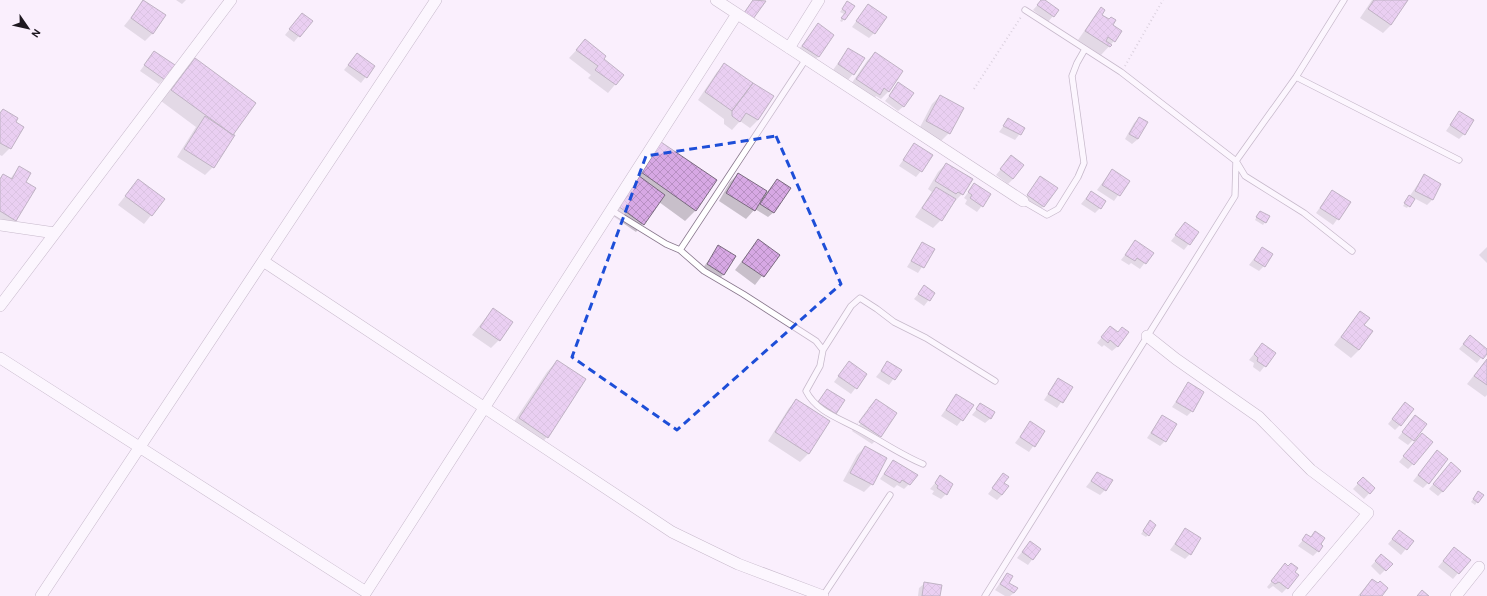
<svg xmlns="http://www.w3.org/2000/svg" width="1487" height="596" font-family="Karla,sans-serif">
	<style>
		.shadow { fill: #0003; fill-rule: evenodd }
		.building { fill: url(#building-cross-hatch); stroke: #79697e }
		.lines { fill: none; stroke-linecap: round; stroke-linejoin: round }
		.service-casing { stroke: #8a798e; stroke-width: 7 }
		.minor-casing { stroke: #8a798e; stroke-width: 12 }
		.path { stroke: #b7aeba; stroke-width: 2; stroke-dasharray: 1 3; stroke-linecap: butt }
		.service { stroke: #fff; stroke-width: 5.5 }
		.minor { stroke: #fff; stroke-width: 11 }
		.marked { fill: none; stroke: #1d4ed8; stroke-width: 3; stroke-dasharray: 8 5; stroke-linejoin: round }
	</style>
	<defs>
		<pattern id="building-cross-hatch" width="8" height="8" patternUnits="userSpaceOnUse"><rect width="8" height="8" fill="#d7a8e4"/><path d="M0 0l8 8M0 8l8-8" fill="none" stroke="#b890c3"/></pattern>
	</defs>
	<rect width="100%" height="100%" fill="#faeffd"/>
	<path class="shadow" d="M176,0H186L182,4Z
		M753,0L765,1L740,19L752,1Z
		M1042,0L1058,10L1048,22L1033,10Z
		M1372,0H1406L1391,25L1383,33L1360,18Z
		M144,1L153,33L145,41L124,26Z
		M845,5L853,6L842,22L840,21L844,14L840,12Z
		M868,5L874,33L869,38L852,27Z
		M1101,9V15L1112,25L1114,41L1101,55L1078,40L1094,17Z
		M302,14L311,21L294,42L285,35Z
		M818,25L833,35L818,57L810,65L795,54Z
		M585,41L602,59L623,75L608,93L588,78L591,75L569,58Z
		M848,49L853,74L848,80L833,70Z
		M154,52L164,79L159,84L140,71Z
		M875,53L889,91L881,99L876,96L871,102L849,87L867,61Z
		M357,54L374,66L361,83L344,70Z
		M195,59L255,103L231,135L213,167L205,175L177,157L196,127L161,101L184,70Z
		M725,65L773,97L758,120L750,128L740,121L732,130L724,124V119L698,100L717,72Z
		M899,84L904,106L898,111L885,101Z
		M940,96L949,133L941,141L919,129L932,104Z
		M3,110L14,122L23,127L10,148L2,156L0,155V113Z
		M1459,112L1464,134L1459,139L1446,131Z
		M1139,118L1138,139L1132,144L1125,139L1134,123Z
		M1008,120L1024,128L1015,140L999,132Z
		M914,144L921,171L916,177L899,166Z
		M651,154L696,210L685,221L659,202L636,232L607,212Z
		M1011,157L1013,179L1008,184L996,175Z
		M946,164L962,194L954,202L953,201L941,220L933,228L915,217L932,192L928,189L938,172Z
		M19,167L24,182L15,220L7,228L0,223V178L3,175L10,179Z
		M1112,170L1128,181L1114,201L1097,190Z
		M738,174L767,192L777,180L774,212L768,217L755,209L746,219L719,201L730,182Z
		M1424,175L1440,184L1432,200L1427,205L1414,198L1407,208L1403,206Z
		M1040,178L1056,189L1039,212L1023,201Z
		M138,180L164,199L144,224L118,205Z
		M974,184L990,195L977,212L965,204L967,200L964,198Z
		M1332,191L1349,203L1333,225L1316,213Z
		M1091,192L1100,208L1095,213L1081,204Z
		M1258,214L1269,217L1263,225L1255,220Z
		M1185,223L1198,232L1184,250L1171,241Z
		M758,240L778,255L755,285L735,270Z
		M1135,242L1152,253L1140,269L1131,263L1129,265L1121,260Z
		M922,243L933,250L918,273L907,267Z
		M719,247L724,274L719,279L702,269Z
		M1487,247V263L1479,255Z
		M1262,248L1264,266L1259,271L1249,265Z
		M924,287L934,293L924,306L914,299Z
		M493,309L499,340L491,348L472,335Z
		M1360,312L1363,325L1359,350L1351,358L1334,345Z
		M1110,327L1118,346L1112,351L1104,345L1102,347L1097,343Z
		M1465,342L1487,350L1477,363L1459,349Z
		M1262,344L1275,353L1260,372L1253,367L1254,363L1249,360Z
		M1487,359V395L1485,397L1467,384Z
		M557,361L547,437L537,448L509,429L547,372Z
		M849,362L866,374L851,394L834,382Z
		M888,362L900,370L889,385L876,377Z
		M1058,379L1072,387L1057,408L1044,400Z
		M1188,384L1192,411L1187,416L1172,407Z
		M827,390L835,413L830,418L814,407Z
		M956,395L973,405L957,426L941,416Z
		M797,400L829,421L808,454L800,462L768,441L789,408Z
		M876,400L880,436L872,444L852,431L868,408ZM868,408H871L858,427L856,426Z
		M981,404L991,418L985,423L972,415Z
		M1400,409V425L1395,430L1388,424Z
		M1162,416L1165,441L1160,446L1147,438Z
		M1415,416L1413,440L1408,445L1398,438Z
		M1030,423L1044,431L1029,452L1015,443Z
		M1417,440L1413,464L1408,469L1399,462Z
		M865,447L872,484L864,492L843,481L857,455Z
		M1432,457L1428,483L1423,488L1413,481Z
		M893,461L909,484L904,489L897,485L894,488L880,479Z
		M1446,469L1443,491L1438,496L1429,489Z
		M1097,473L1105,490L1100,495L1086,487Z
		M1003,475L1002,495L997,500L988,494Z
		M940,477L946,494L941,499L932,494L934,491L930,489Z
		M1363,478L1374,488L1364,499L1353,489Z
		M1476,495H1482L1475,505L1471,502Z
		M1148,524V535L1146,537L1141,534Z
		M1185,529L1190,554L1185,559L1170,550Z
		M1399,531L1412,541L1401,555L1388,544Z
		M1315,533L1319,544L1318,551L1313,556L1298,546L1307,535L1310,538Z
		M1030,542L1040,549L1028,565L1017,558Z
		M1454,548L1469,560L1453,579L1438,567Z
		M1381,555L1391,564L1380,575L1371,566Z
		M1285,565L1287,588L1282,593L1273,586L1269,589L1267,587Z
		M1007,574L1008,583L1014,593L1010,596H1005L995,590Z
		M1372,580L1381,596H1358L1367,585Z
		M925,583L939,596H918L919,588Z"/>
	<path class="building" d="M143,0L166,15L153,34L131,18Z
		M753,0L766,1L753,19L744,13Z
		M1041,0H1045L1059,10L1054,17L1037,5Z
		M1374,0H1408L1391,25L1368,9Z
		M847,1L855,6L845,20L841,18L846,12L842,9Z
		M868,4L887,17L875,34L856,21Z
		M1101,7L1105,10L1102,15L1109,19L1111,17L1116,20L1113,25L1122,31L1115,42L1108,37L1106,41L1112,45L1110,47L1085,31Z
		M302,13L313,21L300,37L289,29Z
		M818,23L834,35L819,57L802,46Z
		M585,39L606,56L604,59L624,75L616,85L595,70L598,66L576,50Z
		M848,48L865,58L854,75L838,64Z
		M154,51L175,65L165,80L144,65Z
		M875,52L903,71L889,92L884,88L880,95L856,79Z
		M357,53L375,66L367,78L348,65Z
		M195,58L256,103L233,135L171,90Z
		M724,63L753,83L732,111L705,92Z
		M898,82L914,93L904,107L889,96Z
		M753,83L774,96L758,120L746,113L740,122L732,116V111Z
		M940,95L964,108L950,134L926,121Z
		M3,109L18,118L16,122L24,127L11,149L0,143V113Z
		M1459,111L1474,120L1465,135L1450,125Z
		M205,116L233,135H235L214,168L184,149Z
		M1139,117L1148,122L1138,139L1129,134Z
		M1008,118L1025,128L1021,135L1003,126Z
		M661,142L717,180L696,211L641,172Z
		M914,143L933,155L922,172L903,160Z
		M1011,155L1024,165L1013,179L1000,169Z
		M946,163L973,179L963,195L958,192L956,194L935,181Z
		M19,166L31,173L26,182L36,188L16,221L0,211V179L3,174L12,179Z
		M1112,169L1130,181L1120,196L1102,185Z
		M635,173L665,195L644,225L614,203Z
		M738,173L767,191L755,211L726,193Z
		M1424,174L1441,184L1433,200L1415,191Z
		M1040,176L1058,188L1044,207L1027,195Z
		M138,179L165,199L152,216L125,196Z
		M777,179L791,188L774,213L760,204Z
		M974,183L991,194L983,207L970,198L972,195L968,192Z
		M936,187L956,199L942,221L922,208Z
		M1332,190L1351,202L1339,220L1320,208Z
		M1091,191L1106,201L1101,209L1086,199Z
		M1409,195L1415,199L1410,207L1404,203Z
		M1260,211L1270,216L1266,223L1256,217Z
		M1185,222L1199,232L1190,245L1175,235Z
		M758,239L780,255L764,277L742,262Z
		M1135,240L1154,253L1146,264L1137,258L1135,261L1125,255Z
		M922,242L935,249L924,268L911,261Z
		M718,245L736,256L724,275L707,264Z
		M1262,247L1273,254L1265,267L1254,260Z
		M924,285L935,293L930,301L918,294Z
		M493,308L513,322L500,341L480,327Z
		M1360,311L1370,318L1364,325L1373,331L1359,350L1341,337Z
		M1110,326L1118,332L1122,327L1129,332L1118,347L1110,340L1108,343L1101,337Z
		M1470,335L1487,349V354L1483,359L1463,344Z
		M1262,343L1276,353L1266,367L1257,361L1258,358L1254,354Z
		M1487,359V385L1474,376Z
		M557,360L586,379L548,438L519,418Z
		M849,361L867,374L857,389L838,376Z
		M887,361L902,370L895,380L881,371Z
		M1058,378L1073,387L1063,403L1048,394Z
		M1188,382L1204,392L1193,412L1176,402Z
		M827,389L845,400L836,414L818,402Z
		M956,394L974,405L963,421L946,410Z
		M796,399L830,421L809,454L775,432Z
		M876,399L897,413L881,437L859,422Z
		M1405,402L1414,409L1401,426L1392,419Z
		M980,403L995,412L991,419L976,409Z
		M1162,415L1177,424L1166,442L1151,433Z
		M1415,415L1427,424L1414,441L1402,432Z
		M1030,421L1045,431L1035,447L1020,437Z
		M1422,433L1433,442L1414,465L1403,456Z
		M865,446L887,458L873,485L850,473Z
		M1437,450L1448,459L1429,484L1418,475Z
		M893,460L918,475L910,485L902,480L900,483L884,474Z
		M1451,462L1461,471L1443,492L1433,484Z
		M1097,472L1113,480L1106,491L1091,481Z
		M1003,473L1009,477L1004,483L1009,486L1002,495L992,488Z
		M940,475L953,484L947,495L937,488L938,486L935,483Z
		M1363,477L1375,488L1370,494L1357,483Z
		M1478,491L1484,495L1478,503L1473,499Z
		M1150,520L1156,525L1149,536L1143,531Z
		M1185,528L1201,538L1191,555L1175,544Z
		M1399,530L1414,541L1407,550L1392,539Z
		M1315,531L1325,538L1321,544L1323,546L1319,552L1302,540L1306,534L1311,537Z
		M1030,541L1041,549L1033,560L1022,552Z
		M1454,547L1471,560L1459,574L1443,561Z
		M1381,554L1393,564L1386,571L1375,561Z
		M1285,563L1288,566L1291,563L1298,568L1295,572L1299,575L1288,589L1279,582L1275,584L1271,581Z
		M1007,573L1013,576L1009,583L1018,588L1014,593L1000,584Z
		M1372,579L1378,583L1380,581L1388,588L1382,596H1361L1360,595Z
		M924,582L942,585L940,596H922Z
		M1422,590L1429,596H1417Z"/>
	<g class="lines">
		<defs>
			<path id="service" d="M1025,10L1121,72L1236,161L1245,176L1304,213L1352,251
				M1296,77L1459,160
				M1023,201L1047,215L1058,209L1078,177L1084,163L1072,76L1077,63L1085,49
				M611,210L666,244L680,250L806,59
				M680,250L704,271L743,294L816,341L823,350L820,366L806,391C816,411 838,418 857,428C880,440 899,454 923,464
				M823,350L851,306L860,298L877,309L894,322L926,338L995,381
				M823,596L890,495
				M985,596L1235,196L1236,161L1296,77L1344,0"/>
			<path id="minor" d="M716,0L1023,201
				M789,48L819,0
				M0,225L55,233
				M263,261L672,532L738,564L823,596
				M0,306L231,0
				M1147,336L1176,359L1259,417L1311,470L1368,513L1298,596
				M0,358L366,592L737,14
				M41,596L436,0
				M1456,596L1479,567"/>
		</defs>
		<use href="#service" class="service-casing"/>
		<use href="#minor" class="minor-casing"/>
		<path class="path" d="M1125,66L1163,0
			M974,89L1021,17"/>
		<use href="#service" class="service"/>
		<use href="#minor" class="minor"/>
	</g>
	<path d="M0 0H1487V596H0ZM776,136L841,284L677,430L572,357L646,156Z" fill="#faeffd" fill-opacity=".55" fill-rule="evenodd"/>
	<path class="marked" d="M776,136L841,284L677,430L572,357L646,156Z"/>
	<g transform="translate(28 28) rotate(124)" stroke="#faeffd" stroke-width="3" paint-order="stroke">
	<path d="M0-3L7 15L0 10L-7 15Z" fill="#1e1820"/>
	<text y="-6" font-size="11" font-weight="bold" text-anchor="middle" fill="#1e1820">N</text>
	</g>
</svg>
